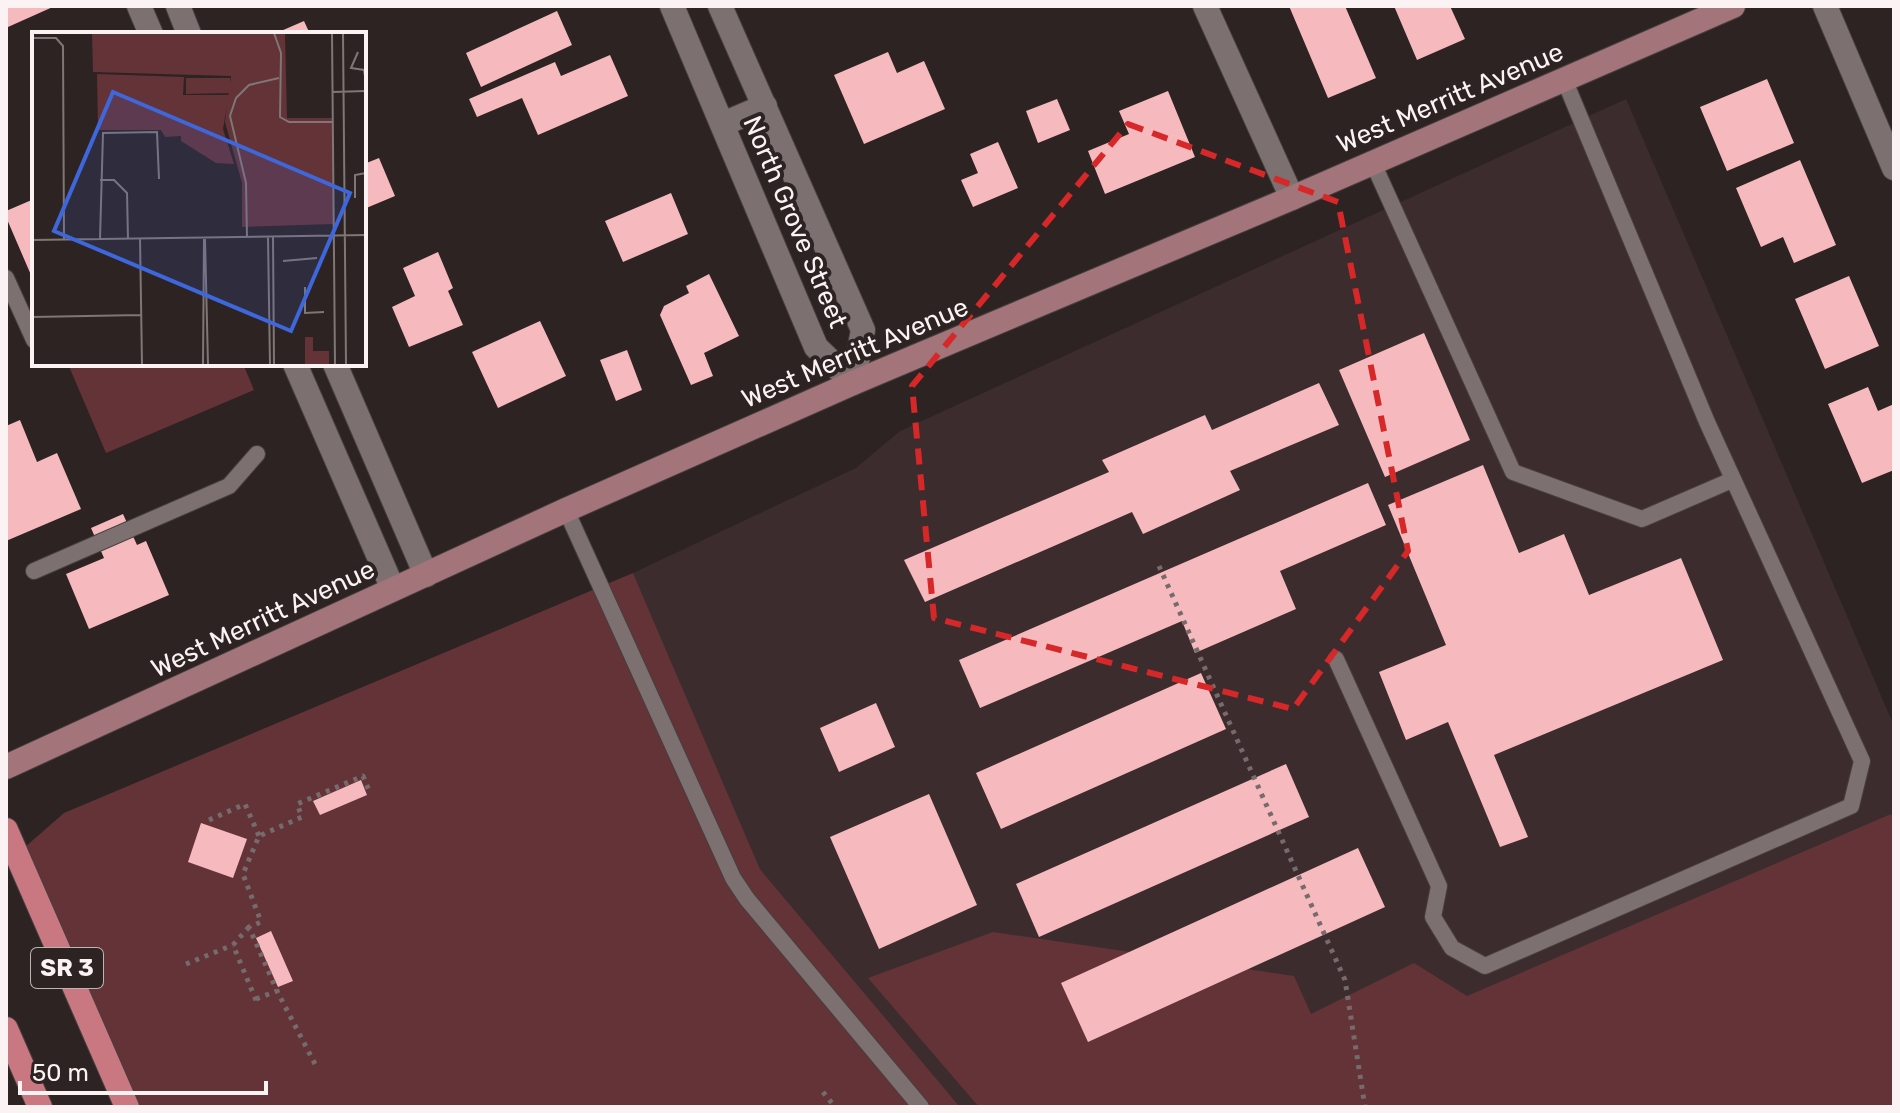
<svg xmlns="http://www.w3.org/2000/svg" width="1900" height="1113" font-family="Rubik,sans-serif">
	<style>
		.built { fill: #3d2c2d }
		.green { fill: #633338 }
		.building { fill: #f6babe }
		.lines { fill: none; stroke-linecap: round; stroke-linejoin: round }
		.lane-casing { stroke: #473f3f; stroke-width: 18 }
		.street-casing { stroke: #473f3f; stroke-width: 26 }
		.secondary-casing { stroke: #473f3f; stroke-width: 26 }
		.primary-casing { stroke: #473f3f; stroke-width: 26 }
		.path { stroke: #756b6c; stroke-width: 5; stroke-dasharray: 4 6; stroke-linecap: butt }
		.lane { stroke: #7d7071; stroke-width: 16 }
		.street { stroke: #7d7071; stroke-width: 24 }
		.secondary { stroke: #a37479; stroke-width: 24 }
		.primary { stroke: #c97781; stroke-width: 24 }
		.marked { fill: none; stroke: #d62828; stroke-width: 6; stroke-dasharray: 16 10; stroke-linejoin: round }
		.labels { text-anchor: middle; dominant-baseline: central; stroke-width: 8; stroke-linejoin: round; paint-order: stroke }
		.shield { fill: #2d2323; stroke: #bcb4b5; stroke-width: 2 }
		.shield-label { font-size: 24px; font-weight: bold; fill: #faf2f3 }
		.street-label { font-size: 26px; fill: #faf2f3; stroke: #2d2323 }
		.inset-road { fill: none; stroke: #7f7676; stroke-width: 2 }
		.view { fill: #3e67dc; fill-opacity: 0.15; stroke: #3e67dc; stroke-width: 4 }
		.inset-edge { fill: none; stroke: #faf2f3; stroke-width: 4 }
	</style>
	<rect width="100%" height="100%" fill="#2d2323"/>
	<path class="built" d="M1626,99L1894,726V1107H960L760,869L633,573L856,468L900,431Z"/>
	<path class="green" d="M68,364H243L254,390L106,453Z
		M633,573L760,869L960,1107H127L17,854L64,813Z
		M1891,814L1894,822V1107H979L868,978L993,932L1294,976L1311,1014L1414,963L1467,996Z"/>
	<path class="building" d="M6,6H55L8,27Z
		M1289,6H1345L1376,78L1328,98Z
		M1394,6H1450L1465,39L1417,60Z
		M557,11L572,45L481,87L466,53Z
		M304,21L310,34H274Z
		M888,52L897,73L924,61L945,109L864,144L834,75Z
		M610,55L628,96L538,135L522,98L477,117L469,99L555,62L561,76Z
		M1767,79L1794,143L1727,171L1700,107Z
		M1168,91L1195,157L1105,194L1088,151L1129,134L1119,111Z
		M1057,99L1070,130L1038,143L1026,111Z
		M998,142L1018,188L973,207L961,180L978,173L970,154Z
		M379,158L395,196L364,209V164Z
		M1800,160L1836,245L1794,263L1783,237L1761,247L1736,188Z
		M671,193L688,234L623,262L605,221Z
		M34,199V282L6,217V211Z
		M438,252L453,288L448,291L463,325L409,347L392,307L415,296L403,268Z
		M709,274L739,336L704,353L713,376L691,385L660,315L664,306L689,293L686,286Z
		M1849,276L1879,346L1825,369L1795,299Z
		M540,321L566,376L498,408L472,352Z
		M1424,333L1470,440L1385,477L1339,370Z
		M627,350L642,390L616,401L600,360Z
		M1319,383L1339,425L1230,471L1240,490L1143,534L1132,512L925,602L904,560L1109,472L1102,460L1205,415L1212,430Z
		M1868,387L1878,411L1894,404V470L1862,483L1828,404Z
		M20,420L37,462L57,453L81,509L6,541V426Z
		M1483,465L1519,553L1564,534L1589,595L1681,558L1723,660L1494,755L1528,837L1500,847L1448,722L1406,740L1379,672L1446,645L1388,505Z
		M1368,483L1386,525L1280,571L1296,609L1195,653L1182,621L980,708L959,660Z
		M123,514L137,545L146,541L169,595L89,629L66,574L104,558L91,528Z
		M1201,673L1226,729L1001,829L976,773Z
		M876,703L895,747L839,772L820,728Z
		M1286,764L1309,817L1039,937L1016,884Z
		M361,780L367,795L320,815L313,801Z
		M929,794L977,905L879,949L830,837Z
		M201,823L247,839L233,878L188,862Z
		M1358,848L1385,907L1088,1042L1061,983Z
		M271,931L293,981L278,987L256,938Z"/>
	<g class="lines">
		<defs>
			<path id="lane" d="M1373,163L1513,472L1642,519L1732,480
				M6,278L34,340
				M566,510L733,878L747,899L921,1107
				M34,571L229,486L257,454
				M1336,659L1439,886L1433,917L1452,948L1485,966L1851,806L1862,761L1707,422L1564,79"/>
			<path id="street" d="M139,6L151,34
				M178,6L189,34
				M672,6L816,347L853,383
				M720,6L863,330L853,383
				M1205,6L1292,198
				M1825,6L1894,168
				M723,124L765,106
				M295,364L393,589
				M335,364L426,575"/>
			<path id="secondary" d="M6,767L566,510L853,383L1292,198L1733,6"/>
			<path id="primary" d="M6,830L127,1107
				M6,1029L40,1107"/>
		</defs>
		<use href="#lane" class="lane-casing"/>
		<use href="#street" class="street-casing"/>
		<use href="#secondary" class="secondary-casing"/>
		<use href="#primary" class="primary-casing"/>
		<path class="path" d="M1159,566L1345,980L1365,1107
			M209,820L245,804L259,836
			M249,927L233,945L258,1005
			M186,964L233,945
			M256,999L277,991
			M315,1064L277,991L249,927L261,922L243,874L259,836L302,817L297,804L363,776L370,793
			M823,1092L835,1107"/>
		<use href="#lane" class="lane"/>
		<use href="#street" class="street"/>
		<use href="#secondary" class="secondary"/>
		<use href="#primary" class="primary"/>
	</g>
	<path class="marked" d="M1128,124L1338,202L1408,551L1293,709L934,618L912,386Z"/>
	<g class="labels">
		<rect class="shield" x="31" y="948" width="72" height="40" rx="6"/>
		<g class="shield-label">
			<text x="67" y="968">SR 3</text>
		</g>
		<g class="street-label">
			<text transform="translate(1450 98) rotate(-23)">West Merritt Avenue</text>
			<text transform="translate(795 222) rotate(67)">North Grove Street</text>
			<text transform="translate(855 353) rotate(-23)">West Merritt Avenue</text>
			<text transform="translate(263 619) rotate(-25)">West Merritt Avenue</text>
		</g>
	</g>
	<g transform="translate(32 32)">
		<rect width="334" height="334" fill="#2d2323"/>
		<path d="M60,1H253L255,86H301L302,192L210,195V151L193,90L199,44L61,40ZM65,42L152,45L151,63H197L191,97L202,132L184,131L149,109V104L133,105L129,98H66ZM154,46H198V61L154,62ZM273,305H281V319H297V333H273Z" fill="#633338"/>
		<path class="inset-road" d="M242,1L249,21L248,85L257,90H301M300,1L303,333M311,1L314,333M0,6H24L31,14L32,207M326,20L319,36L332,38L333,44M301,60L334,59M68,148H82L95,161L96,207M323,166V143L334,141M236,205L238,333M241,205L242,333M108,206L110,333M215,206L214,151L198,84L204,66L217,53L247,46M68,207L71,101L125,100L127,147M173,207L176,333M0,208L334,203M251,229L285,226M273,255V281L292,280M0,285L109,283M171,333L172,207"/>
		<path class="view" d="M81,60L318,161L259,299L22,199Z"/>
		<rect width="334" height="334" class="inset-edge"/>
	</g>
	<rect width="1900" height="1113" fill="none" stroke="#faf2f3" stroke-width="16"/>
	<path d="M20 1081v12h246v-12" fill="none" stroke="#faf2f3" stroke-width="4"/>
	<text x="32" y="1081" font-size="24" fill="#faf2f3" stroke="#2d2323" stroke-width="6" paint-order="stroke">50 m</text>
</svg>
